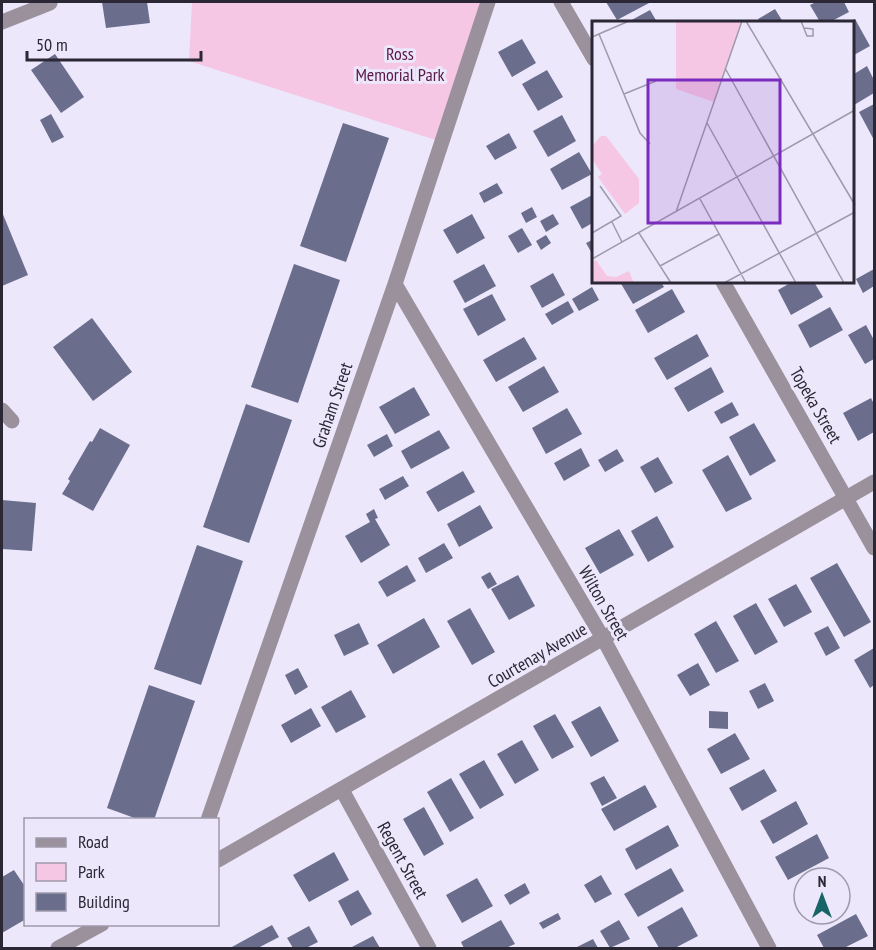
<svg xmlns="http://www.w3.org/2000/svg" width="876" height="950" font-family="'PT Sans Narrow',sans-serif">
	<style>
		.green { fill: #f6c7e4 }
		.building { fill: #6a6e8c }
		.lines { fill: none; stroke-linecap: round; stroke-linejoin: round }
		.minor { stroke: #9b919d; stroke-width: 15 }
		.tertiary { stroke: #9b919d; stroke-width: 15 }
		.labels { text-anchor: middle; dominant-baseline: central; stroke-width: 6; stroke-linejoin: round; paint-order: stroke }
		.park-label { font-size: 18px; fill: #5a1847; stroke: #ede7fb }
		.street-label { font-size: 18px; fill: #2b2734; stroke: #ede7fb }
		.inset-road { fill: none; stroke: #9f9aab; stroke-width: 1.5 }
		.view { fill: #7b2cbf; fill-opacity: 0.15; stroke: #7b2cbf; stroke-width: 3 }
		.inset-edge { fill: none; stroke: #2b2734; stroke-width: 3 }
	</style>
	<rect width="100%" height="100%" fill="#ede7fb"/>
	<path class="green" d="M192,2H488L442,142L189,61Z"/>
	<path class="building" d="M102,2H147L150,23L106,28Z
		M606,2H651L617,20Z
		M816,2H844L849,12L830,22H820L810,5Z
		M775,9L783,22H760L758,19Z
		M650,10L657,22H628Z
		M855,19L870,46L854,55V22H848Z
		M522,39L536,63L512,77L498,52Z
		M55,54L84,97L61,113L31,70Z
		M867,66L874,80V93L854,105V74Z
		M547,70L563,97L538,111L522,84Z
		M874,104V140L859,112Z
		M51,114L64,137L52,143L40,120Z
		M562,115L576,141L548,157L533,131Z
		M343,123L389,138L346,262L300,246Z
		M509,133L517,148L495,160L486,146Z
		M579,152L592,174L562,190L550,169Z
		M497,183L503,193L484,203L479,193Z
		M594,194V222L582,229L570,207Z
		M532,207L537,217L526,223L521,213Z
		M2,212L28,275L2,286Z
		M472,214L485,238L457,254L443,230Z
		M553,214L559,224L546,232L540,221Z
		M522,228L532,245L518,253L508,236Z
		M546,235L551,243L541,250L536,241Z
		M594,239V257L586,243Z
		M294,264L340,280L298,403L251,387Z
		M484,264L496,286L465,303L453,281Z
		M874,269V286L863,293L856,279Z
		M553,273L565,295L542,308L530,286Z
		M620,282H661L664,287L633,304Z
		M792,282H814L823,297L791,315L778,290Z
		M592,287L599,300L579,311L572,299Z
		M672,289L685,312L648,333L635,310Z
		M492,294L506,320L478,336L463,309Z
		M568,301L574,312L552,325L545,314Z
		M830,307L843,330L810,348L798,325Z
		M92,318L132,372L93,401L53,347Z
		M866,325L874,340V359L865,364L848,335Z
		M697,334L709,356L667,380L654,358Z
		M524,337L537,359L496,382L483,360Z
		M544,366L559,392L523,412L508,387Z
		M711,367L724,392L688,412L674,388Z
		M414,387L430,415L395,434L379,407Z
		M871,398L874,404V432L858,441L843,413Z
		M732,402L739,415L721,424L714,412Z
		M246,404L292,420L249,543L203,527Z
		M567,408L582,434L546,454L532,428Z
		M754,423L776,461L750,476L729,437Z
		M100,428L130,445L93,511L62,494L70,481L68,479L90,441L92,442Z
		M439,430L450,448L411,469L401,451Z
		M387,434L393,446L374,457L367,445Z
		M581,448L590,466L564,481L554,463Z
		M617,449L624,461L605,472L598,460Z
		M728,455L752,499L726,512L702,470Z
		M658,457L673,483L655,493L640,467Z
		M463,471L475,492L438,512L426,492Z
		M403,476L409,486L385,500L379,489Z
		M2,500L36,503L32,551L2,549Z
		M480,505L493,528L459,547L447,524Z
		M374,509L378,518L375,519L390,545L361,563L345,536L370,522L366,514Z
		M657,516L674,547L648,562L631,531Z
		M619,529L634,555L600,574L585,548Z
		M444,543L453,558L426,573L418,558Z
		M197,545L243,561L201,685L154,669Z
		M837,563L871,622L844,637L810,578Z
		M407,565L416,581L387,597L378,582Z
		M490,572L497,584L488,589L481,577Z
		M518,575L535,606L509,620L491,589Z
		M796,584L812,612L784,627L768,599Z
		M756,603L778,642L755,655L733,616Z
		M470,608L495,652L472,665L447,621Z
		M424,618L440,647L393,674L377,645Z
		M716,621L739,661L716,673L694,634Z
		M359,623L369,644L344,656L334,635Z
		M828,626L840,648L826,656L814,633Z
		M874,648V685L870,688L854,660Z
		M698,663L710,685L690,696L677,675Z
		M298,668L308,687L295,695L285,675Z
		M765,683L774,701L758,709L749,691Z
		M149,685L195,701L154,820H140L107,808Z
		M351,690L366,717L336,733L321,707Z
		M600,706L619,741L591,757L571,722Z
		M311,708L321,726L291,743L281,725Z
		M709,711L728,712V729L709,728Z
		M555,714L574,747L552,759L533,726Z
		M735,733L750,759L721,774L707,749Z
		M522,740L539,770L515,784L497,754Z
		M484,760L504,795L480,809L459,774Z
		M764,769L777,791L742,811L729,788Z
		M604,776L617,798L602,806L590,783Z
		M451,778L474,818L450,832L427,792Z
		M645,785L657,807L614,831L601,809Z
		M796,801L808,824L773,844L760,821Z
		M424,807L444,844L424,856L403,819Z
		M668,825L679,846L636,870L625,849Z
		M817,834L829,858L788,880L775,857Z
		M334,852L349,880L309,902L293,875Z
		M671,868L684,891L638,917L624,894Z
		M14,870L26,888V919L2,933V877Z
		M601,875L612,894L595,903L584,885Z
		M477,878L493,906L462,923L446,895Z
		M525,883L530,893L510,905L504,895Z
		M358,890L372,914L351,926L338,901Z
		M682,907L698,936L675,948H659L647,927Z
		M558,913L561,919L543,929L539,923Z
		M856,914L868,936L844,948H824L817,935Z
		M501,920L515,944L506,948H464L461,942Z
		M619,920L630,939L610,948L600,931Z
		M272,925L279,937L258,948H230Z
		M309,926L318,942L306,948H293L287,938Z
		M373,936L380,948H350Z
		M593,939L598,948H575Z"/>
	<g class="lines">
		<path class="minor" d="M561,2L594,59
			M2,22L50,3
			M723,282L874,548
			M395,284L604,640L769,948
			M2,410L12,421
			M342,790L429,948
			M208,820L395,284L488,2"/>
		<path class="tertiary" d="M218,860L874,482
			M58,948L102,924"/>
	</g>
	<g class="labels">
		<g class="park-label">
			<text x="400" y="53">Ross<tspan x="400" dy="21">Memorial Park</tspan></text>
		</g>
		<g class="street-label">
			<text transform="translate(332 405) rotate(-71)">Graham Street</text>
			<text transform="translate(816 405) rotate(60)">Topeka Street</text>
			<text transform="translate(604 603) rotate(60)">Wilton Street</text>
			<text transform="translate(537 655) rotate(-30)">Courtenay Avenue</text>
			<text transform="translate(403 860) rotate(61)">Regent Street</text>
		</g>
	</g>
	<g transform="translate(592 21)">
		<rect width="262" height="262" fill="#ede7fb"/>
		<path d="M84,0H150L122,81L84,68ZM9,115H14L47,158V182L33,193L6,156L10,153L0,138V125ZM4,239L15,255L24,256L37,250L42,262H0V241Z" fill="#f6c7e4"/>
		<path class="inset-road" d="M154,0L263,184M209,0L215,15H221V8L212,7M7,13L48,112L58,123M0,16L37,0M133,47L252,262M32,73L64,60M115,102L204,262M108,178L154,262M84,191L150,0M20,201L30,221M0,212L29,195L8,165M47,212L79,262M0,238L263,89M68,245L127,213M132,262L263,191"/>
		<path class="view" d="M56,59H188V202H56Z"/>
		<rect width="262" height="262" class="inset-edge"/>
	</g>
	<rect width="876" height="950" fill="none" stroke="#2b2734" stroke-width="6"/>
	<rect x="24" y="818" width="195" height="108" fill="#ede7fb" stroke="#9f9aab" stroke-width="1.5"/>
	<rect x="36" y="838" width="30" height="9" fill="#9b919d" stroke="#9f9aab" stroke-width="1.5"/>
	<text x="78" y="848" font-size="18" fill="#2b2734">Road</text>
	<rect x="36" y="863" width="30" height="18" fill="#f6c7e4" stroke="#9f9aab" stroke-width="1.5"/>
	<text x="78" y="878" font-size="18" fill="#2b2734">Park</text>
	<rect x="36" y="893" width="30" height="18" fill="#6a6e8c" stroke="#9f9aab" stroke-width="1.5"/>
	<text x="78" y="908" font-size="18" fill="#2b2734">Building</text>
	<g transform="translate(822 896)"><circle r="28" fill="#ede7fb" stroke="#9f9aab" stroke-width="1.5"/>
	<path d="M0-4.5L10 22L0 15L-10 22Z" fill="#176566"/>
	<text y="-9" font-size="16" font-weight="bold" text-anchor="middle" fill="#2b2734">N</text>
	</g>
	<path d="M27 51v9h174v-9" fill="none" stroke="#2b2734" stroke-width="3"/>
	<text x="36" y="51" font-size="18" fill="#2b2734" stroke="#ede7fb" stroke-width="4.5" paint-order="stroke">50 m</text>
</svg>
